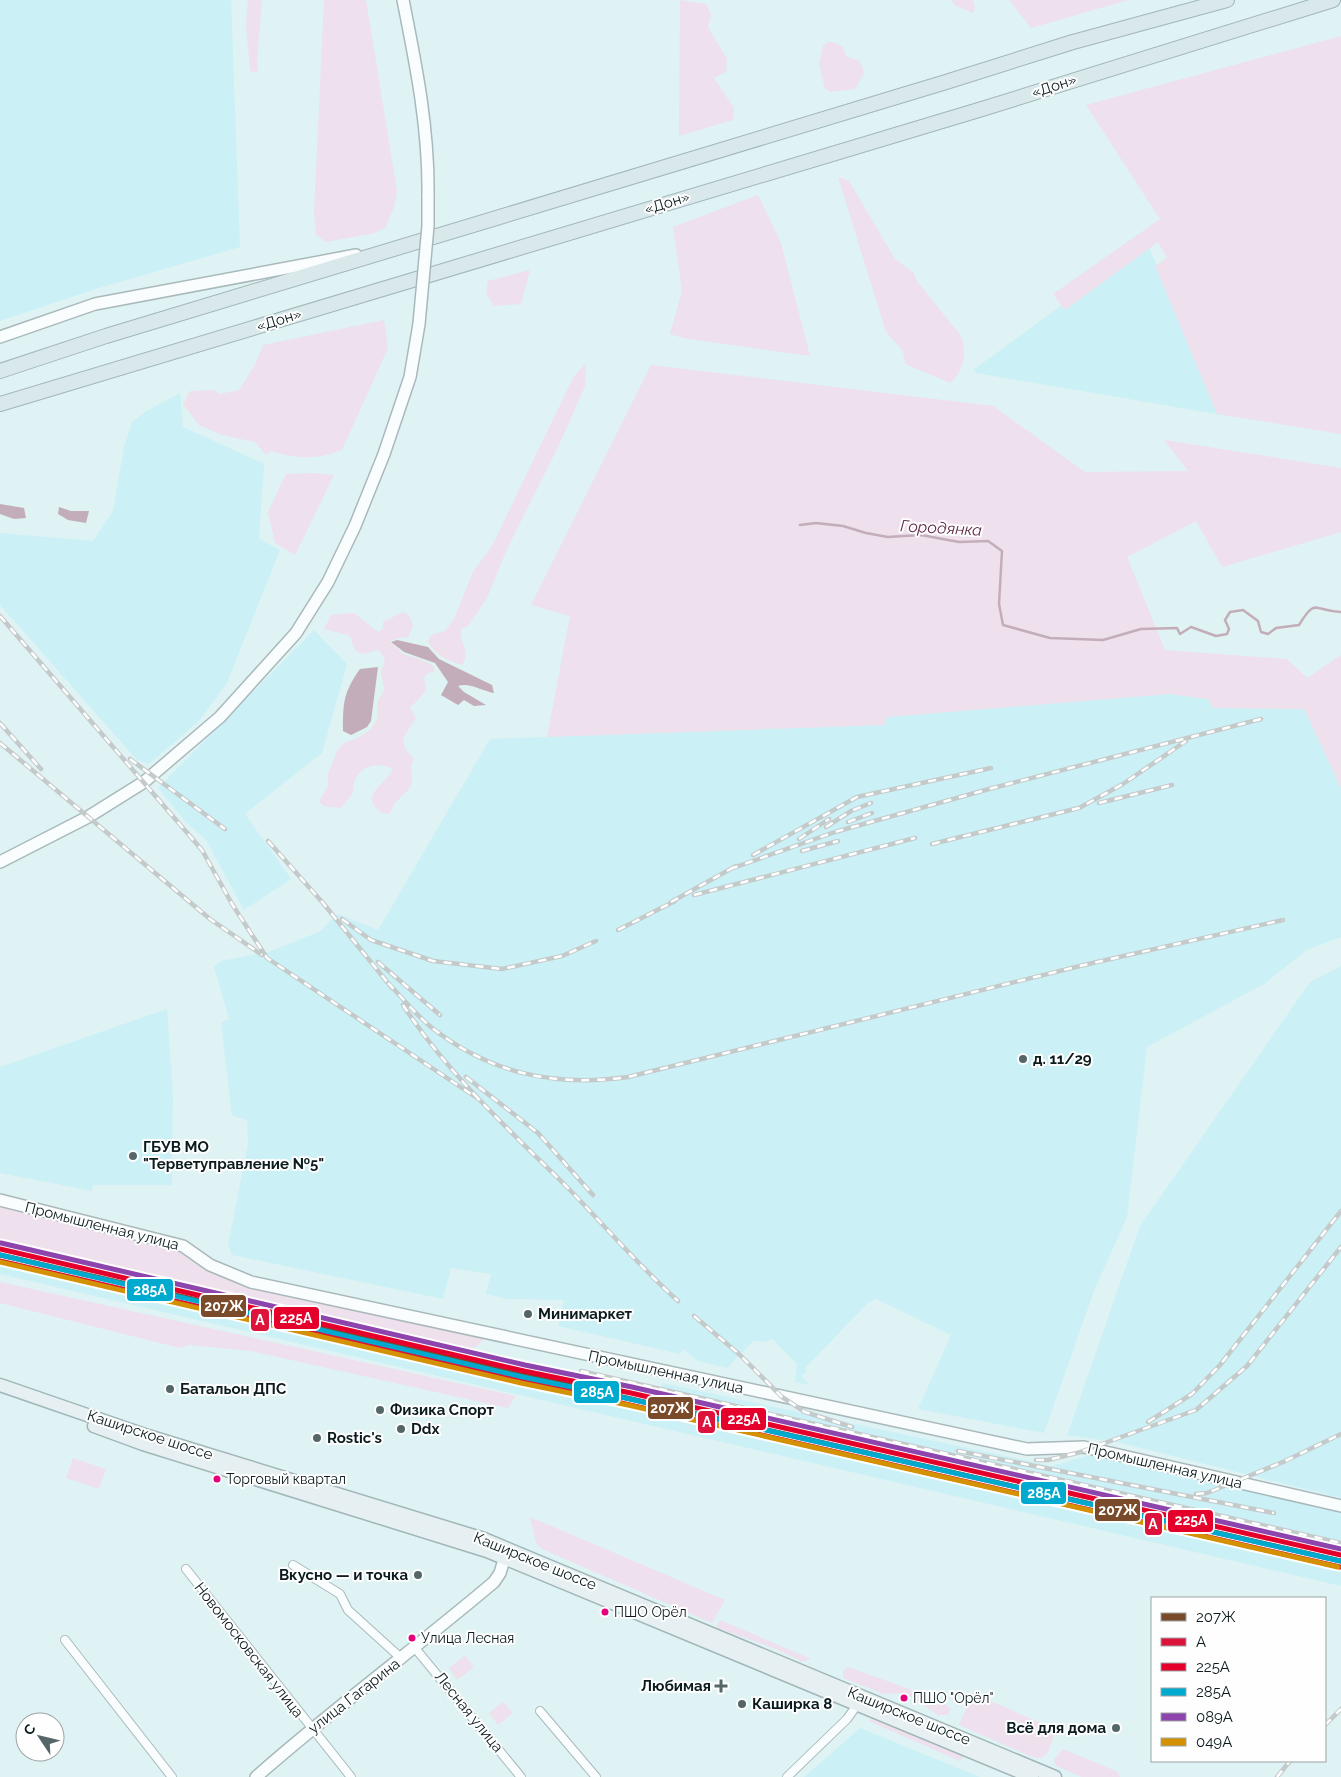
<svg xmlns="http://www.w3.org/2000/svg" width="1341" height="1777" font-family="Raleway,sans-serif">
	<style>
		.built { fill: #cbf1f6 }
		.green { fill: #eee0ec }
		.water { fill: #c4adbb }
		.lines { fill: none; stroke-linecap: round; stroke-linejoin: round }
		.stream { stroke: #c4adbb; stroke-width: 2.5 }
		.street-casing { stroke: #a9b9bb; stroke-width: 10 }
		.secondary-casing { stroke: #a9b9bb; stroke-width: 14 }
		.primary-casing { stroke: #a0b6b9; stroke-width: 15 }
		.highway-casing { stroke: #a0b6b9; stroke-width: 16 }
		.street { stroke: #fafdfd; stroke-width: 8 }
		.secondary { stroke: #fafdfd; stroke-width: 11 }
		.primary { stroke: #e6f0f2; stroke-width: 12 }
		.highway { stroke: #d9e8ea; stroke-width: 14 }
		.rail-casing { stroke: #c4c9ca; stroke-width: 4.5 }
		.rail { stroke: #fefefe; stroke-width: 2.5; stroke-dasharray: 8; stroke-linecap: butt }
		.secondary-bridge-casing { stroke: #a9b9bb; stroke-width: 14; stroke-linecap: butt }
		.secondary-bridge { stroke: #fafdfd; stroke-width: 11 }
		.rail-1-casing { stroke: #fefefe; stroke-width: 9 }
		.rail-2-casing { stroke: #fefefe; stroke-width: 9 }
		.rail-3-casing { stroke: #fefefe; stroke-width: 9 }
		.rail-4-casing { stroke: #fefefe; stroke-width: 9 }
		.rail-5-casing { stroke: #fefefe; stroke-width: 9 }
		.rail-6-casing { stroke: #fefefe; stroke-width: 9 }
		.rail-1 { stroke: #7a4b2a; stroke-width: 5 }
		.rail-2 { stroke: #dc143c; stroke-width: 5 }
		.rail-3 { stroke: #e4002b; stroke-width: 5 }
		.rail-4 { stroke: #00a9ce; stroke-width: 5 }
		.rail-5 { stroke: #8e44ad; stroke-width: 5 }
		.rail-6 { stroke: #d49104; stroke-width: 5 }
		.poi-dot { fill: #556669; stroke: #fefefe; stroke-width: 2 }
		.bus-dot { fill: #e5007d; stroke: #fefefe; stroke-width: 2 }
		.labels { text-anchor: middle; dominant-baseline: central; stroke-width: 4; stroke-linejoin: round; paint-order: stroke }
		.bus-label { font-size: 14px; fill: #0b1b1e; stroke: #fefefe; text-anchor: start }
		.street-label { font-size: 15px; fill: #0b1b1e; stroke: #fefefe }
		.poi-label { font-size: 15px; font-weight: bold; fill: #0b1b1e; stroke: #fefefe; text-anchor: start }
		.water-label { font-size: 16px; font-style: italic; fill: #5e2945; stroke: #fefefe }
		.line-badge { stroke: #fefefe; stroke-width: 2 }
		.badge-label { font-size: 14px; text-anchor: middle; font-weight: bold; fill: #fff }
	</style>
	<rect width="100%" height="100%" fill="#dff2f4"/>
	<path class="built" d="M0,0H231L240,247L99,288L0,321Z
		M1147,243L1222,415L976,373L973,370Z
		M180,393L183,427L264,464L259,539L280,550L227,683L199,721L149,764L137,760L0,605V533L93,541L113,511L124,447L132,422L145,412Z
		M314,630L347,664L322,753L245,814L291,879L244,910L206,840L186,822L158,788Z
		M1169,694L1208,699L1213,708L1304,709L1341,788V937L1307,950L1264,984L1147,1047L1127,1217L1094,1291L1044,1433L918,1409L951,1335L876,1299L868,1303L805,1368L807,1371L801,1376L810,1385L795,1382L797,1364L772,1339L766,1342L753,1341L727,1368L698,1361L683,1349L680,1354L558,1326L564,1300L507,1299L486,1294L491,1274L451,1268L443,1299L232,1255L228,1245L248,1144L247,1120L232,1116L221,1023L229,1019L214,967L221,961L268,952L319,932L338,914L378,930L490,739L884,725L887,717Z
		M1341,966V1498L1117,1442L1067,1435L1140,1226L1310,982Z
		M167,1009L173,1095L172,1185H93L92,1191L0,1173V1067Z
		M0,1245L554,1373L658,1395L662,1383L1052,1466L1089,1455L1341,1510V1586L0,1274Z
		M860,1728L980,1777H804Z"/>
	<path class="green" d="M248,0H262L257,60L258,73L250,71L246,24Z
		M324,0H366L397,191L395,204L386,227L375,233L326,242L316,235L314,213Z
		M680,0L706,4L711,15L708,27L727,59L726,72L714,78L734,108L733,120L679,136Z
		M951,0H973L975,8L973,13L956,6Z
		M1009,0H1128L1031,28Z
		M1341,36V434L1217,414L1155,266L1167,258L1158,242L1065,310L1053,294L1160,219L1086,105Z
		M828,42H834L844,48C845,60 851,57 860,61L864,73L855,89L830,92L825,88L819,64L823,46Z
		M838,177L849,181L895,259L914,273L916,280L961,336C967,353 964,371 950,383L905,364L903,351L886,332Z
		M758,195L781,243L810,356L683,338L670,334L682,291L673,227Z
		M530,270L521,304L494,306L486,293L488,281Z
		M384,320L388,348L342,450C316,460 298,459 271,451L266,455L255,442L222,435L199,425L183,404L190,391L213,390L220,394L239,390L255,365L263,345Z
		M586,363L585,386L559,445L507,549L487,598L468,626L461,629C459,643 471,652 462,665C448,661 434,655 428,641L431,635L445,631L454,619L473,572L492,546L573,378Z
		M651,365L993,406L1085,472L1188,471L1164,440L1341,468V532L1222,567L1196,521L1127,557L1165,650L1287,659L1307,678L1341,655V788L1304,709L1213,708L1208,699L1169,694L887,717L884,725L547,737L570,616L531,605Z
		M311,473L334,475L295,555L275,543L268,512L286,474Z
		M403,612L409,615L413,626L408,638L402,637L390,641L403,654L420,659L434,666V672L428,673L424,678L426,691L410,708L416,718L403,738L405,749L414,759L411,765L412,783L409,789L395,803L389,814C383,814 379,812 375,807C364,793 388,781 393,769C380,762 362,765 355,779C353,783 354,787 353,791C351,797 345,803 341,808L323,806L319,801L328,786V774L337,751L345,742L356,739L371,729L377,719L378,701L384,690L381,672L385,660L379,650L361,654C354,650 352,647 352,639L348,635L324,629L331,615L354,613L378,632L383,629V622Z
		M0,1205L181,1250L259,1284L484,1339L469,1353L0,1245Z
		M0,1282L516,1396L508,1408L251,1351L189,1345L180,1348L0,1303Z
		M73,1458L106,1469L99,1489L66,1478Z
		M530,1517L725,1600L712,1623L542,1549L536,1543Z
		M720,1620L811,1659L802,1662C776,1646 745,1639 716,1627Z
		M465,1655L474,1667L457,1680L449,1668Z
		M848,1667L937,1699L951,1709L948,1715H938L905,1693L884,1694L843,1678V1671Z
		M973,1693L1056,1730L1048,1752L1042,1758L1032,1757L959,1725Z
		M503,1702L513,1713L498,1725L489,1713Z
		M874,1717L958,1753L963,1757L960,1761L871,1722L869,1720Z
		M1063,1749L1118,1772L1120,1777H1082L1056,1766L1054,1759Z"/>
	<path class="water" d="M0,504L24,508L26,518L14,519L0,514Z
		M59,507L71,511H89L86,523L68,520L58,514Z
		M397,640L428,647L439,659L492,685L494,693C482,691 469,682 458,686L464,692L486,705L474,706L464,700L458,705L441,695L448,682L435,663L404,652L391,642Z
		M378,667L371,721L367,727L351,735L343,731C343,703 343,693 360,669Z"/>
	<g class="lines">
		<path class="stream" d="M800,525L816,523L843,526L866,533L888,537L921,535L959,542L988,541L1002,551L999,604L1003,625L1050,638L1103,640L1141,629L1177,628L1180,634L1191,627L1216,636L1227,634L1229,629L1225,620L1230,612L1243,610L1258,621L1261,632L1268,634L1276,628L1299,625C1316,597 1314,611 1341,612"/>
		<defs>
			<path id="street" d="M293,1565L340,1594L348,1610L402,1659
				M186,1569L351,1777
				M65,1640L172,1777
				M415,1648L521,1777
				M540,1711L596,1777
				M787,1777L847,1719L857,1705"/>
			<path id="secondary" d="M403,0C416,65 429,129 428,196
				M0,337L95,304L356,255
				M0,862L88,817L144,782L220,717L296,633L328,582L355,526L384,454L410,377L419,324
				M0,1200L183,1246L210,1265L251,1282L1027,1449L1084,1447L1341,1506
				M256,1777C333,1709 416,1648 494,1582L500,1573L507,1550"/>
			<path id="primary" d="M0,1385L148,1436L484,1539L1055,1777
				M94,1426L143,1444L487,1551L1032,1777"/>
			<path id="highway" d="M0,371L106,336L946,82L1073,42L1227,0
				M0,404L982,109L1333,0"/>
		</defs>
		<use href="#street" class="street-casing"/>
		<use href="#secondary" class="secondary-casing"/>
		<use href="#primary" class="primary-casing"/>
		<use href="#highway" class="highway-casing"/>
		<use href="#street" class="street"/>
		<use href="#secondary" class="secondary"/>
		<use href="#primary" class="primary"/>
		<use href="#highway" class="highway"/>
		<defs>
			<path id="rail" d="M0,616L202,850L232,904L267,958L480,1100
				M0,723L41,769
				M0,743L210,919L262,955
				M130,759L225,829
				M1099,803L1172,785
				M848,822L872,813
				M826,827L851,811L871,803
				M799,839L829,819
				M268,841L323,903L392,988
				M932,844L1079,808L1123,784L1186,741
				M802,851L838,841
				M753,855L857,797L991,768
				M730,869L835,832L989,789L1261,719
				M694,895L915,838
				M671,902L736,866
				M342,919L371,940L433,961L502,969L562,956L596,941
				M618,930L675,901
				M378,962L440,1015
				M388,983C402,997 415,1014 431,1027C490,1074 555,1087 628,1077L1084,965L1283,920
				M403,1005C447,1073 509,1130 567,1187C604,1225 638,1265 678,1301
				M466,1077L538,1133L593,1195
				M694,1316L739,1354L782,1397L805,1412L852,1427
				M581,1371L1341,1543
				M1148,1422L1192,1394L1220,1365L1341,1211
				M958,1451L1274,1513
				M1036,1460H1048L1077,1453L1196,1410L1247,1366L1341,1247
				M1196,1494L1207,1493L1283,1462L1341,1434
				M1325,1725L1341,1709
				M1277,1777L1290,1761"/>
		</defs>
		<use href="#rail" class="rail-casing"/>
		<use href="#rail" class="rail"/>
		<defs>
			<path id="secondary-bridge" d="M419,324L428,226V196"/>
		</defs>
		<use href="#secondary-bridge" class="secondary-bridge-casing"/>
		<use href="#secondary-bridge" class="secondary-bridge"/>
		<defs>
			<path id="rail-1" d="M0,1255L1341,1561"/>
			<path id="rail-2" d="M0,1261L1340,1567"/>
			<path id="rail-3" d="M0,1249L524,1371L631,1393L1341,1555"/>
			<path id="rail-4" d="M0,1255L523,1377L630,1399L1340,1561"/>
			<path id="rail-5" d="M1,1243L525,1365L632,1387L1341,1549"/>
			<path id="rail-6" d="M0,1262L521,1383L628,1405L1338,1567"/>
		</defs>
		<use href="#rail-1" class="rail-1-casing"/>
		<use href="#rail-2" class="rail-2-casing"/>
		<use href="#rail-3" class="rail-3-casing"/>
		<use href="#rail-4" class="rail-4-casing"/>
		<use href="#rail-5" class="rail-5-casing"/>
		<use href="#rail-6" class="rail-6-casing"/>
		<use href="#rail-1" class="rail-1"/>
		<use href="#rail-2" class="rail-2"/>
		<use href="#rail-3" class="rail-3"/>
		<use href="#rail-4" class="rail-4"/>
		<use href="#rail-5" class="rail-5"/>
		<use href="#rail-6" class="rail-6"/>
	</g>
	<g class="poi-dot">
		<circle cx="1023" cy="1059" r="5"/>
		<circle cx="133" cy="1156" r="5"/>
		<circle cx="528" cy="1314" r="5"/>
		<circle cx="170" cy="1389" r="5"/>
		<circle cx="380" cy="1410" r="5"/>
		<circle cx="401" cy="1429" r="5"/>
		<circle cx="317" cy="1438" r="5"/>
		<circle cx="418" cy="1575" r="5"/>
		<path d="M718.5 1678.5h5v5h5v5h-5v5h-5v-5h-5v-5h5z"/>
		<circle cx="742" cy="1704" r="5"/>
		<circle cx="1116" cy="1728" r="5"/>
	</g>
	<g class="bus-dot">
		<circle cx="217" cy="1479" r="4.5"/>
		<circle cx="605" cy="1612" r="4.5"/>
		<circle cx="412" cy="1638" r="4.5"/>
		<circle cx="904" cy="1698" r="4.5"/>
	</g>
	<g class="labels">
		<g class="bus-label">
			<text x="226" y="1479">Торговый квартал</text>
			<text x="614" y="1612">ПШО Орёл</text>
			<text x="421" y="1638">Улица Лесная</text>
			<text x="913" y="1698">ПШО "Орёл"</text>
		</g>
		<g class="street-label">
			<text transform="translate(1054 86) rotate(-18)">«Дон»</text>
			<text transform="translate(667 203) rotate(-17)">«Дон»</text>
			<text transform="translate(279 320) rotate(-17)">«Дон»</text>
			<text transform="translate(102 1226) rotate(14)">Промышленная улица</text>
			<text transform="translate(666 1372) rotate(12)">Промышленная улица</text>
			<text transform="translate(150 1435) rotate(18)">Каширское шоссе</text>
			<text transform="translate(1165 1466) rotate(13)">Промышленная улица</text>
			<text transform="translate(535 1561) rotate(22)">Каширское шоссе</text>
			<text transform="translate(249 1650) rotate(52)">Новомосковская улица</text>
			<text transform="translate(354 1696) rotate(-38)">улица Гагарина</text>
			<text transform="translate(469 1712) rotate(51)">Лесная улица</text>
			<text transform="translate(909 1716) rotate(22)">Каширское шоссе</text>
		</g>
		<g class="poi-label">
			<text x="1033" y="1059">д. 11/29</text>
			<text x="143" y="1147">ГБУВ МО<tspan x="143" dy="17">"Терветуправление №5"</tspan></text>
			<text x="538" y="1314">Минимаркет</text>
			<text x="180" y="1389">Батальон ДПС</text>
			<text x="390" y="1410">Физика Спорт</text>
			<text x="411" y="1429">Ddx</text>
			<text x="327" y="1438">Rostic's</text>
			<text x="408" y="1575" text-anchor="end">Вкусно — и точка</text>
			<text x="711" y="1686" text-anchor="end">Любимая</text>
			<text x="752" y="1704">Каширка 8</text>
			<text x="1106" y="1728" text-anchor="end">Всё для дома</text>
		</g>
		<g class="water-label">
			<text transform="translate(941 528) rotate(3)">Городянка</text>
		</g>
	</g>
	<g class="line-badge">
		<rect x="126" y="1278" width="48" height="24" rx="5" fill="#00a9ce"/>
		<rect x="200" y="1294" width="47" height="24" rx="5" fill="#7a4b2a"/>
		<rect x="273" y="1306" width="47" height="24" rx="5" fill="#e4002b"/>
		<rect x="250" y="1308" width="20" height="24" rx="5" fill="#dc143c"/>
		<rect x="573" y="1380" width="47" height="24" rx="5" fill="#00a9ce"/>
		<rect x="647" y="1396" width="47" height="24" rx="5" fill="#7a4b2a"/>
		<rect x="720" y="1407" width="47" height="24" rx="5" fill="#e4002b"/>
		<rect x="697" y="1410" width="19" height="24" rx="5" fill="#dc143c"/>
		<rect x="1020" y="1481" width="47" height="24" rx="5" fill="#00a9ce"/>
		<rect x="1094" y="1498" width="47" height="24" rx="5" fill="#7a4b2a"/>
		<rect x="1167" y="1509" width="47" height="24" rx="5" fill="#e4002b"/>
		<rect x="1144" y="1512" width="19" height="24" rx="5" fill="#dc143c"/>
	</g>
	<g class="badge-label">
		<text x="150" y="1295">285А</text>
		<text x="224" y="1311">207Ж</text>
		<text x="296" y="1323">225А</text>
		<text x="260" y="1325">A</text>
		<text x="597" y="1397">285А</text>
		<text x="670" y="1413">207Ж</text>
		<text x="744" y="1424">225А</text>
		<text x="707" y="1427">A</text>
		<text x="1044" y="1498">285А</text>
		<text x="1118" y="1515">207Ж</text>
		<text x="1191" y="1525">225А</text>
		<text x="1153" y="1529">A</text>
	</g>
	<rect x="1151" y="1597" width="175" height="165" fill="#fefefe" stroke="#9da3a4"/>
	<rect x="1161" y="1613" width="25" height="8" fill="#7a4b2a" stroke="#9da3a4"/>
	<text x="1196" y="1622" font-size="15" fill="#0b1b1e">207Ж</text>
	<rect x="1161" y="1638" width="25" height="8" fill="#dc143c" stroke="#9da3a4"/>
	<text x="1196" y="1647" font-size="15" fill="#0b1b1e">A</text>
	<rect x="1161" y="1663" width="25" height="8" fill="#e4002b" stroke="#9da3a4"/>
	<text x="1196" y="1672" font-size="15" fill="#0b1b1e">225А</text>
	<rect x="1161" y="1688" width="25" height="8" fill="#00a9ce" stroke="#9da3a4"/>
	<text x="1196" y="1697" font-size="15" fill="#0b1b1e">285А</text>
	<rect x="1161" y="1713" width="25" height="8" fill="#8e44ad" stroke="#9da3a4"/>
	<text x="1196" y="1722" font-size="15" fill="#0b1b1e">089А</text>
	<rect x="1161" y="1738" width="25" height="8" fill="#d49104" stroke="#9da3a4"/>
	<text x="1196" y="1747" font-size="15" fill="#0b1b1e">049А</text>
	<g transform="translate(40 1737) rotate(305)"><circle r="24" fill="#fefefe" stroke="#9da3a4"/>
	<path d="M0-4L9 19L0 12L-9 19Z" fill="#556669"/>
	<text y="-8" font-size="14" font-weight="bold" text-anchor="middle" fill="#0b1b1e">С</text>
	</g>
</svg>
